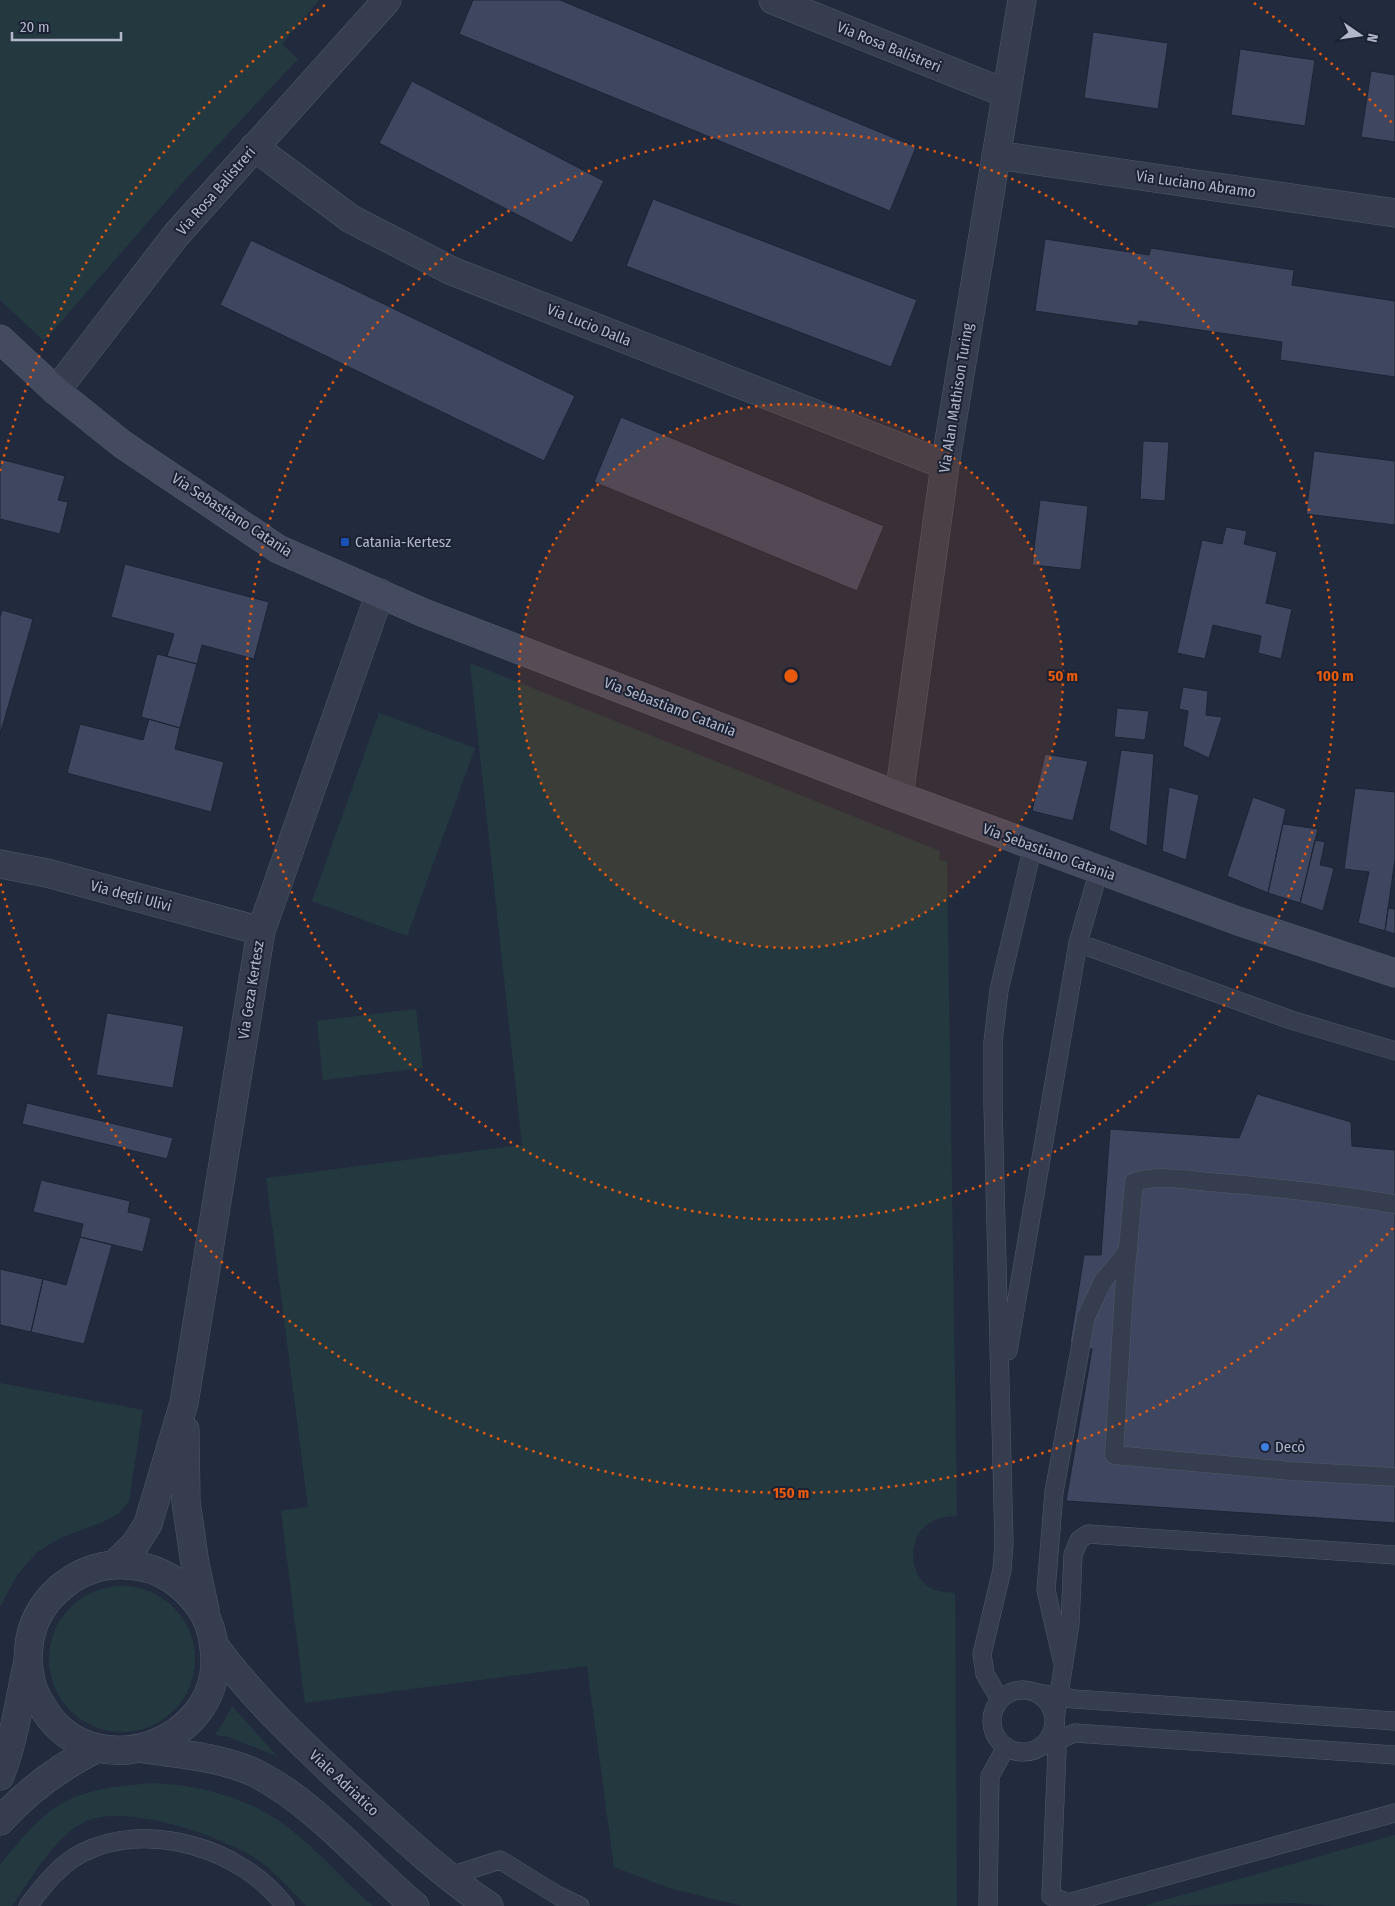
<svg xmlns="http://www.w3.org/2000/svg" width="1395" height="1906" font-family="'Fira Sans Condensed',sans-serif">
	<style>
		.green { fill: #24393f }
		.building { fill: #3e475f; stroke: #1d2435 }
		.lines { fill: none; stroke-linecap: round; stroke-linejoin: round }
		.service-casing { stroke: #515869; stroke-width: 19 }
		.minor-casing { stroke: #515869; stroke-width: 29 }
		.secondary-casing { stroke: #515869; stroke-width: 29 }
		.service { stroke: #363d4e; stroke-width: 18 }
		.minor { stroke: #363d4e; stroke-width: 28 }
		.secondary { stroke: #444b61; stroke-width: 28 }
		.ring { fill: none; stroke: #e8590c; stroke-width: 2.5; stroke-dasharray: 2.5 5 }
		.transit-dot { fill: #1a4fb4; stroke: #1b2233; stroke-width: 2 }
		.shop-dot { fill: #3f7fe0; stroke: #1b2233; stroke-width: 2 }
		.labels { text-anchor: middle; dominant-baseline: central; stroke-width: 4; stroke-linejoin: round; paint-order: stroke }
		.street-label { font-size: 15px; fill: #b2b8c9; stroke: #1b2233 }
		.poi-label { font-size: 15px; fill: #b2b8c9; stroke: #1b2233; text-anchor: start }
		.centre { fill: #e8590c; stroke: #1b2233; stroke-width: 2.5 }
		.ring-label { font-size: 15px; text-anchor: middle; font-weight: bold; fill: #e8590c; stroke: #1b2233; stroke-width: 4; stroke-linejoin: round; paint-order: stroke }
	</style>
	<rect width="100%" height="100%" fill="#222b3e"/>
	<path class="green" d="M0,0H319L282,44L298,59L182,183L44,341L0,300Z
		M470,663L940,851L939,860L947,862L957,1516C944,1517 934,1518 924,1527C906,1544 911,1582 935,1590C941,1592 949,1592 955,1593L957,1906H743L669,1888L614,1867L587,1666L305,1703L281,1511L308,1507L266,1178L522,1145Z
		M379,713L475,748L407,936L312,901Z
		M416,1009L423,1068L323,1080L317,1021Z
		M0,1383L143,1410L129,1501L118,1514L105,1521L60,1538L37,1552L17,1575L0,1607Z
		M49 1659a73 73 0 1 1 146 0a73 73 0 1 1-146 0Z
		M232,1706L277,1756L229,1737L215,1735L222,1725Z
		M153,1783C198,1785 241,1796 279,1821C312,1843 342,1880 373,1906H306C289,1887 272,1868 250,1855C214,1834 127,1804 86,1821C55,1835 31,1879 12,1906H0C0,1894 0,1880 0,1867C1,1860 13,1850 18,1843C61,1792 89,1789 153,1783Z
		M1395,1835V1906H1333L1293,1903L1143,1906Z"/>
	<path class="building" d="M473,0H560L916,147L890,211L459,34Z
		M1093,32L1168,43L1158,109L1084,98Z
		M1240,49L1315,60L1305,126L1231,115Z
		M1371,71L1395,75V142L1361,137Z
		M412,81L604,181L572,243L379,143Z
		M653,199L917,300L891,367L626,266Z
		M1045,239L1149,255L1151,248L1294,270L1292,285L1395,301V377L1280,360L1282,342L1139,321L1138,326L1035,311Z
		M251,240L575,396L544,461L220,305Z
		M621,417L884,526L857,591L594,482Z
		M1143,441L1169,442L1165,501L1140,499Z
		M1314,451L1395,461V525L1306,514Z
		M0,459L65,476L58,500L68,502L60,534L0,519Z
		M1040,500L1088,506L1081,570L1032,565Z
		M1226,527L1247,531L1244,544L1277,552L1266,603L1292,609L1281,659L1258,653L1261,636L1213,625L1205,659L1177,653L1202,540L1222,544Z
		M125,564L269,602L254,659L202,645L197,664L167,656L174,634L111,617Z
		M2,610L33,619L0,735V617Z
		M157,654L197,664L180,728L141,717Z
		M1183,687L1208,691L1206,715L1222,717L1209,758L1183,746L1188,711L1179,709Z
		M1117,708L1149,711L1145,740L1114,737Z
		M149,719L180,728L175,749L224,762L211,812L67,773L80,724L143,740Z
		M1121,750L1154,754L1147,846L1109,830Z
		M1045,754L1088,761L1073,821L1032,811Z
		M1169,787L1199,795L1186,860L1162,851Z
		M1355,788L1395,792V859L1385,931L1358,923L1369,872L1344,869Z
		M1253,797L1286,809L1268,893L1227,876Z
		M1283,824L1318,829L1300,903L1268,893Z
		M1315,840L1325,842L1320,865L1334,868L1323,911L1300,903Z
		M1388,908L1395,909V934L1385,931Z
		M107,1013L184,1026L173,1088L96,1075Z
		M1257,1094L1351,1122L1352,1146L1395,1150V1523L1066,1501L1092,1349L1070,1343L1084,1255H1101L1110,1129L1239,1138Z
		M27,1103L173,1138L167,1159L22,1124Z
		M41,1180L130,1201L128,1212L151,1218L143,1252L80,1237L83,1224L33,1212Z
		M80,1237L112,1245L84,1344L31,1332L43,1279L66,1285Z
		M0,1269L43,1279L31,1332L0,1325Z"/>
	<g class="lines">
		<defs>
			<path id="service" d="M1078,943L1291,1020L1395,1051
				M1395,1204C1333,1194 1272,1187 1209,1182C1184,1180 1158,1174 1134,1182L1124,1291L1114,1455L1291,1471L1395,1477
				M1008,1351L1078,943L1099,870
				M1395,1555L1088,1534L1079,1540L1073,1555L1070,1624L1055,1719L1057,1751L1051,1896L1068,1903L1395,1813
				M1062,1660L1046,1590L1054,1492L1086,1317L1103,1281L1128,1251
				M992 1721a31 31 0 1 1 62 0a31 31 0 1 1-62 0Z
				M1037,1693L1074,1699L1395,1721
				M1000,1700L985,1674L982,1654L1002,1570L1004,1543L993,1105V1042L999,990L1033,846
				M1041,1747L1075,1733L1395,1755
				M447,1877L500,1860L557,1895L580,1906
				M28,1906C43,1886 59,1865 82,1853C147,1819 243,1849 285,1906
				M988,1906L990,1776L1006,1747"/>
			<path id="minor" d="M773,0L1005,93
				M254,147L351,219L452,271L945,465
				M996,155L1395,213
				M56,391L176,235L387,0
				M899,796L945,465L1022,0
				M0,864L47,873L261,931
				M185,1430L186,1502L195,1564L205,1610
				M115,1564L136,1543L148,1524L184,1403L261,931L380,593
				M214,1645C252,1697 300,1742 347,1786C394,1829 436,1870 489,1906
				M144,1749C180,1754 221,1757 255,1773C314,1802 364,1863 415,1906
				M0,1776C14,1741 19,1702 27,1666C29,1657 28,1648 30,1639C38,1595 82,1562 126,1565C159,1566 186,1584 203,1612C212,1627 214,1642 215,1659C216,1743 102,1783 50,1718C43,1708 35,1697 32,1685C30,1678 29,1670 28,1662
				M0,1821C28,1790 60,1767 97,1748"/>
			<path id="secondary" d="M0,339L56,391L122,444L278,549L424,613L899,796L1238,921L1395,973"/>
		</defs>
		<use href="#service" class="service-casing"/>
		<use href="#minor" class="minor-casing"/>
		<use href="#secondary" class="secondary-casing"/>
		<use href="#service" class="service"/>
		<use href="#minor" class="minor"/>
		<use href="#secondary" class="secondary"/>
	</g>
	<circle cx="791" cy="676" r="272" fill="#e8590c" fill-opacity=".12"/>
	<g class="ring">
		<circle cx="791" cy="676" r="272"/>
		<circle cx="791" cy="676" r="544"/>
		<path d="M1393 1228A817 817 0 0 1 0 881M0 471A817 817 0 0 1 328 3M1254 3A817 817 0 0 1 1393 124"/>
	</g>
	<rect class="transit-dot" x="340" y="537" width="10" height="10" rx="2.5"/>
	<circle class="shop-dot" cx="1265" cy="1447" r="5"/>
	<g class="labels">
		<g class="street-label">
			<text transform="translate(889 47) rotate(22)">Via Rosa Balistreri</text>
			<text transform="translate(1196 184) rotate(8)">Via Luciano Abramo</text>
			<text transform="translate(216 191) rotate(-49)">Via Rosa Balistreri</text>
			<text transform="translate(589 325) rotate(22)">Via Lucio Dalla</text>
			<text transform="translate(956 398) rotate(-81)">Via Alan Mathison Turing</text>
			<text transform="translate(232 515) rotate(33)">Via Sebastiano Catania</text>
			<text transform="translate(670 707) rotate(21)">Via Sebastiano Catania</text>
			<text transform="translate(1049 852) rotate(20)">Via Sebastiano Catania</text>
			<text transform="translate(131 896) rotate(15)">Via degli Ulivi</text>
			<text transform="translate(251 990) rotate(-81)">Via Geza Kertesz</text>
			<text transform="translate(344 1783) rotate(43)">Viale Adriatico</text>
		</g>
		<g class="poi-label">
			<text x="355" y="542">Catania-Kertesz</text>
			<text x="1275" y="1447">Decò</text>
		</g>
	</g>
	<circle cx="791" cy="676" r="8" class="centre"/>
	<g class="ring-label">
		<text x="1063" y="681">50 m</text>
		<text x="1335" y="681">100 m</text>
		<text x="791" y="1498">150 m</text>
	</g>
	<g transform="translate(1360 35) rotate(103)" stroke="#1b2233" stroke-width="4" paint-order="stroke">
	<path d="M0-4L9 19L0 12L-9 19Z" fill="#b2b8c9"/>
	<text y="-8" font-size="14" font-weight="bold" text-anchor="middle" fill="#b2b8c9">N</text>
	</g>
	<path d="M12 32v8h109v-8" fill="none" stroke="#b2b8c9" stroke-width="2.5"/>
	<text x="20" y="32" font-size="15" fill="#b2b8c9" stroke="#1b2233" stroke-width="4" paint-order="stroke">20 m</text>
</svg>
